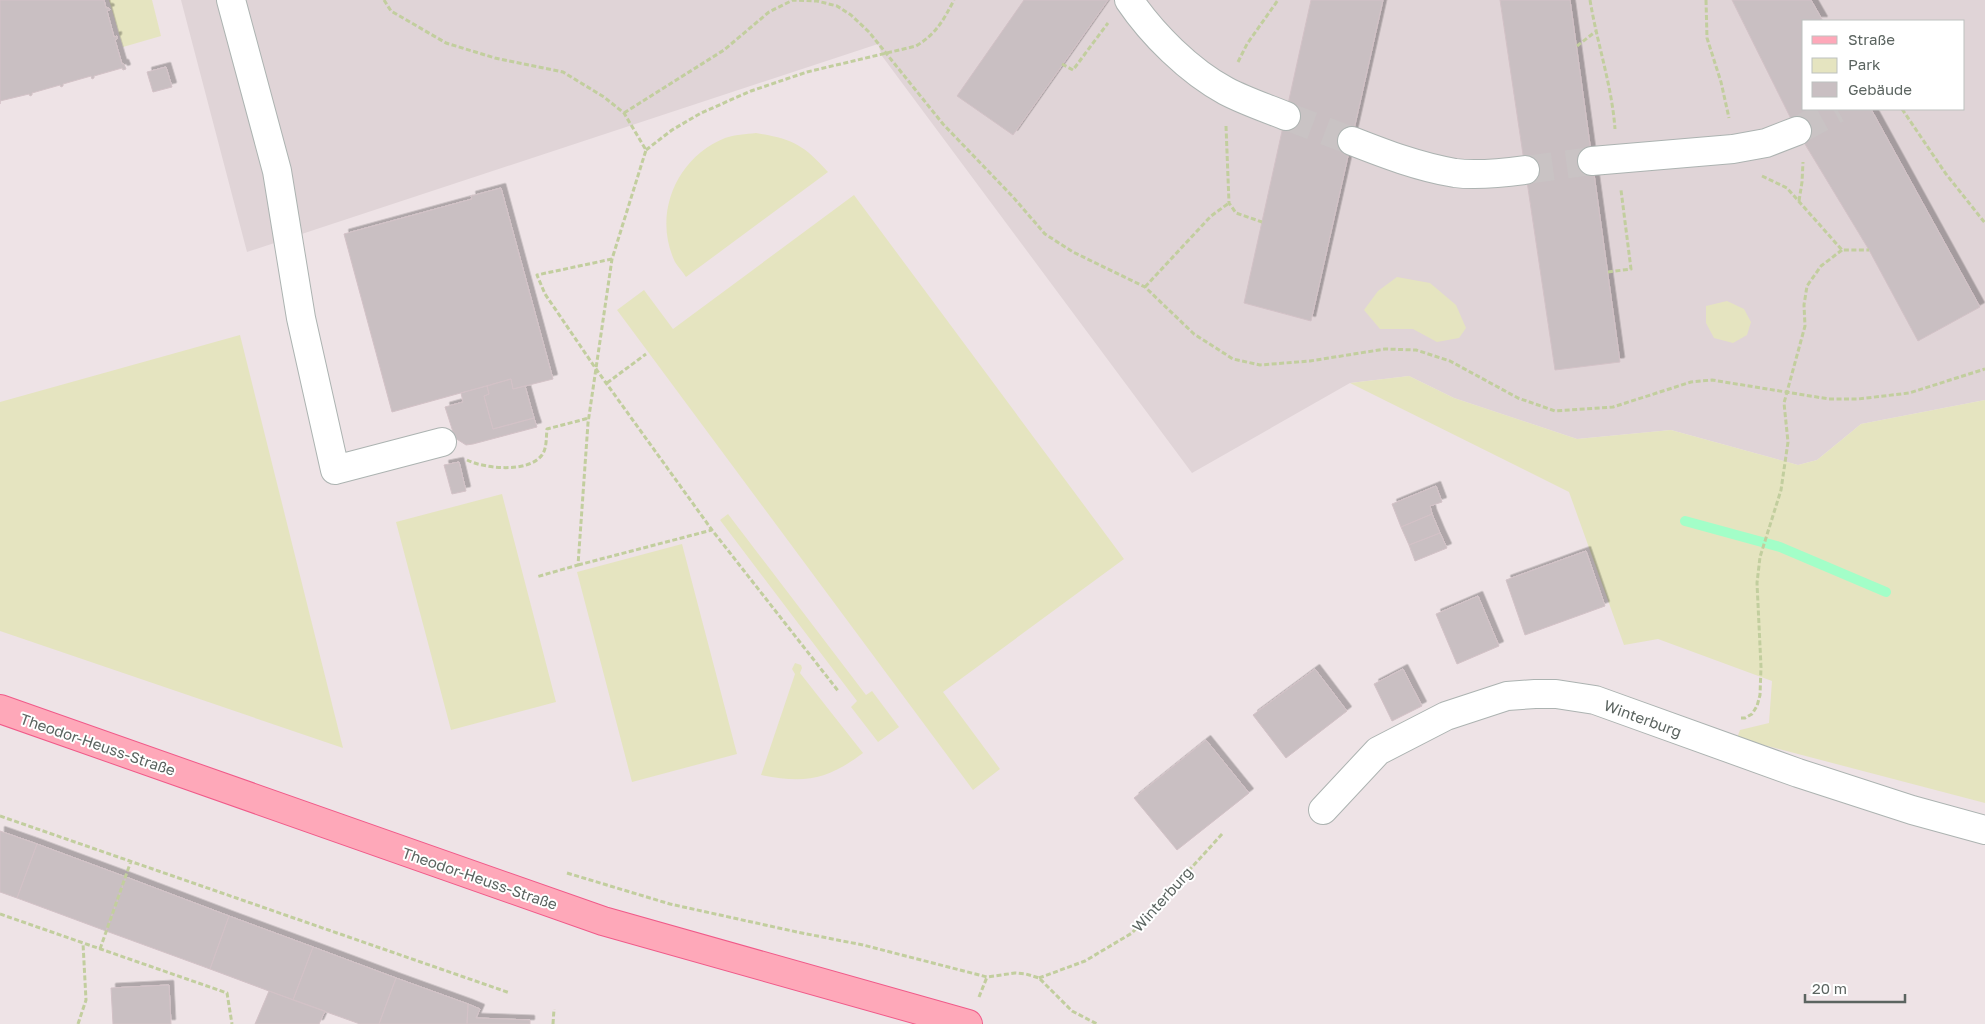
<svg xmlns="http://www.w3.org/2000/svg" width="1985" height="1024" font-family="'Golos Text',sans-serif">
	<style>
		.education { fill: #e0d4d7; fill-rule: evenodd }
		.green { fill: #e5e4c0 }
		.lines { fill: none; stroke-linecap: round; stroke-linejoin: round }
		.stream { stroke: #a3fec8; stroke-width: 10 }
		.building { fill: #c9bfc2; stroke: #d3c2c7; filter: url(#shadow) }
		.minor-tunnel { stroke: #c9c3c4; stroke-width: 28; stroke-dasharray: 28 14; stroke-linecap: butt }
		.minor-casing { stroke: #acb3b1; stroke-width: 30 }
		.major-casing { stroke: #f05a89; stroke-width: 30 }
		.path { stroke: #c2ce9e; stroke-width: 3; stroke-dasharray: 5 2.5; stroke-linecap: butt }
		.minor { stroke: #fff; stroke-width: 28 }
		.major { stroke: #fea8b9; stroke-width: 28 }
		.labels { text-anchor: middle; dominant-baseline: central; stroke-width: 4; stroke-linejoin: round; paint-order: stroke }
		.street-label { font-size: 15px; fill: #5b6460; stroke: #fff }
	</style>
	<defs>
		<filter id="shadow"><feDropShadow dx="4.5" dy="-4.5" stdDeviation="0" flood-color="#0004"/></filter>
	</defs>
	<rect width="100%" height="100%" fill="#eee3e6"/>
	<path class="education" d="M181,0H1985V400L1861,424L1817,460L1798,465L1671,430L1577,439L1454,398L1409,376L1350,383L1192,473L882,56L878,44L247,252ZM1804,21H1964V109H1804Z"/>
	<path class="green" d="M109,0H152L161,36L123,47Z
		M756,133C792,139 803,144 828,172L686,277C683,272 678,267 675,262C652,214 677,157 725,138C734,135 746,134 756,133Z
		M854,195L1124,559L943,692L1000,769L973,790L617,310L644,290L673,329Z
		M1397,277L1430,283L1456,305L1466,328L1459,338L1437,342L1413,329H1380L1364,310L1378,291Z
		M1727,301L1744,309L1751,322L1747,335L1733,343L1714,338L1706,323V306Z
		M240,335L343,748L0,631V402Z
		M1409,376L1454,398L1577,439L1671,430L1798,465L1817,460L1861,424L1985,400V803L1737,738L1740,730L1769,723L1772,681L1658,639L1624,645L1569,492L1350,383Z
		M502,494L556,702L451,730L396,522Z
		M728,514L866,695L872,691L899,727L878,742L851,707L857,701L720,520Z
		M682,544L737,754L632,782L577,572Z
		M795,663L801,665L802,668L800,673L863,753C827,780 805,784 761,775L795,674L792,669Z"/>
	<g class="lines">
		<path class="stream" d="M1685,521L1780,547L1886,592"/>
	</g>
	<path class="building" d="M0,0H104L106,8H109L110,10L107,11L114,37L117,36V39L115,40L122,64H124L126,69L123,70L122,68L94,76V78L92,79L91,76L63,84V86L61,87L60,85L32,93V95L30,96L29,94L0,101V104Z
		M1024,0H1108L1013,135L957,96Z
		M1311,0H1383L1311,321L1244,303Z
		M1500,0H1570L1620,362L1555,370Z
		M1732,0H1811L1823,21H1804V109H1871L1980,307L1918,341L1869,250L1797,131Z
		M166,67L172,87L153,92L147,72Z
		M501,188L553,379L513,389L511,379L392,412L344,234L472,199L471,196Z
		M511,379L513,389L525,386L534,418L493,429L484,396L489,394L487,386Z
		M487,386L489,394L484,396L493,429L534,418L537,427L473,444L466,445L455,438L445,407L463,402L461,393Z
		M459,462L466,491L452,494L444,465Z
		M1436,486L1442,502L1430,506L1432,514L1401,527L1392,504Z
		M1432,514L1440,533L1409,545L1401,527Z
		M1440,533L1447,548L1415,561L1409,545Z
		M1586,551L1605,606L1525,635L1506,580Z
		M1478,596L1499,646L1457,664L1436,614Z
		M1315,669L1347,711L1286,758L1253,715Z
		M1403,669L1422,706L1392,721L1374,684Z
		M1206,740L1249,793L1177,850L1134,798Z
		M0,831L37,844L17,898L0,892Z
		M37,844L126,877L106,931L17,898Z
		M126,877L229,916L210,969L106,931Z
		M229,916L313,947L293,1000L210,969Z
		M313,947L396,978L379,1024H360L293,1000Z
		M396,978L468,1004L467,1024H379Z
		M169,985L171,1024H113L111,988Z
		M269,991L325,1011L319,1024H255Z
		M468,1004L480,1009L476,1018L530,1020V1024H467Z"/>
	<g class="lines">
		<path class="minor-tunnel" d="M1286,116L1352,141
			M1797,131L1837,109
			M1525,170L1592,161"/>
		<defs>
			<path id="minor" d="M231,0L277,171L301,318L335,470L442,442
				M1129,0C1152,34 1189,71 1226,91C1245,101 1266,108 1286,116
				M1352,141C1385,154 1419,167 1455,173C1478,176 1503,173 1525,170
				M1592,161L1733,149L1766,143L1797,131
				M1323,810L1378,751L1446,716L1507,696L1535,694H1556L1595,700L1798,773L1912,810L1985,830"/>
			<path id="major" d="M0,709L603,921L968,1024"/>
		</defs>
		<use href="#minor" class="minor-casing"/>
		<use href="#major" class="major-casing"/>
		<path class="path" d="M384,0L391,11L446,43L495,58L563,72L604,97L624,113L646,150L612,259L588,423L578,565L536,577
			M1590,0C1597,43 1612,86 1615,129
			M1706,0L1707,38L1721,82L1729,118
			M1577,46L1595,32
			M1238,62L1247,44L1278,0
			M1062,64L1073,70L1108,23
			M1902,109L1946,174L1985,223
			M624,113L724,50L769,12L793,0L817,1L837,6L851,15L869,32L943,124L1013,197L1045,234L1073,252L1145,287L1194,334L1233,359L1260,365L1310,361L1385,349L1416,350L1450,361L1518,398L1555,411L1613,407L1691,382L1712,380L1829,399H1858L1909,393L1985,369
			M1226,126L1229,203L1236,213L1262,222
			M646,150L672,130L701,113L751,91L807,72L916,46C936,34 943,21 954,0
			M1762,176L1787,188L1842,250H1869
			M1799,201L1802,182L1803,162
			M612,259L537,275L545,294L596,369L712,530L839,692
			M1608,272L1631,269L1621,190
			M1145,287L1211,216L1229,203
			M607,383L646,354
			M467,460C485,469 529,473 542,455C547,448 546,438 547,429L589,418
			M578,565L712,530
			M1741,718H1745L1752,714L1757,706L1760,695L1761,667L1757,583L1760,557L1781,490L1788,442L1784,403L1805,326L1804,305L1807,286L1821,266L1842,250
			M0,816L510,993
			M567,873L670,904L797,932L863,945L987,977L1015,973L1026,974L1039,978L1072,1011L1097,1024
			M0,914L227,993L232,1024
			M100,949L131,861
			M1039,978L1085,961L1132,933L1223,833
			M979,997L987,977
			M78,1024L86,1000L83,943
			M553,1024L554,1009"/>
		<use href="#minor" class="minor"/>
		<use href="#major" class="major"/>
	</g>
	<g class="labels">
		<g class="street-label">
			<text transform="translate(1643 718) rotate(20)">Winterburg</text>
			<text transform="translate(98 744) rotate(19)">Theodor-Heuss-Straße</text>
			<text transform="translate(480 878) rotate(19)">Theodor-Heuss-Straße</text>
			<text transform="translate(1162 899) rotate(-48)">Winterburg</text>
		</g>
	</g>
	<rect x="1802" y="20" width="162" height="90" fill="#ffffff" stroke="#bdc1bf"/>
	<rect x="1812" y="36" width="25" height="8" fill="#fea8b9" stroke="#bdc1bf"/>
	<text x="1848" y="45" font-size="15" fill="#5b6460">Straße</text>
	<rect x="1812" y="58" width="25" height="15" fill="#e5e4c0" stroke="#bdc1bf"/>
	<text x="1848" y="70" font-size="15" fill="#5b6460">Park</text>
	<rect x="1812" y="82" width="25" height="15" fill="#c9bfc2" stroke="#bdc1bf"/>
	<text x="1848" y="95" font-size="15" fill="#5b6460">Gebäude</text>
	<path d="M1805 994v8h100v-8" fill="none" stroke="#5b6460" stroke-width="2.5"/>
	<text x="1812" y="994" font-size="15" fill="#5b6460" stroke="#ffffff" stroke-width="4" paint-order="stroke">20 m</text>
</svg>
